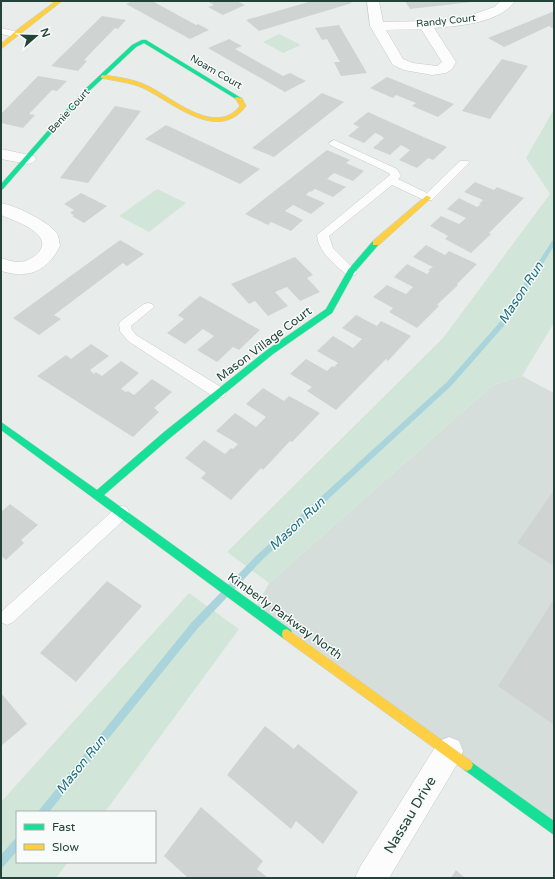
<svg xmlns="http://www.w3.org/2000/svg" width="555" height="879" font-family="'Varela Round',sans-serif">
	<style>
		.built { fill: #d6dedb }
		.green { fill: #d1e6d8 }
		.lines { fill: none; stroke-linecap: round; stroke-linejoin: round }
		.stream { fill: #a9d4db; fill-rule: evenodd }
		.building { fill: #cfd4d2 }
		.lane-casing { stroke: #c5cac8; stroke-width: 1 }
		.street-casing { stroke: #c5cac8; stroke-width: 1 }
		.fast-casing { stroke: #c3cbc8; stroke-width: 1 }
		.slow-casing { stroke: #c3cbc8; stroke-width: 1 }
		.lane { fill: #fcfcfc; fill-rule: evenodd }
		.street { fill: #fcfcfc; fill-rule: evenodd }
		.fast { fill: #16e098; fill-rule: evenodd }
		.slow { fill: #ffcf43; fill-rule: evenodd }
		.labels { text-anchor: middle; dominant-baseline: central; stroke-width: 3; stroke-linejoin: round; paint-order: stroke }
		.far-street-label { font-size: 10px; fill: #24423a; stroke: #f7fbf9 }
		.street-label { font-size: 12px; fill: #24423a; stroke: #f7fbf9 }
		.water-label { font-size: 13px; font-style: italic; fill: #1c6f80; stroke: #f7fbf9 }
		.near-street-label { font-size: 14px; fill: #24423a; stroke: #f7fbf9 }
	</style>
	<rect width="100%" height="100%" fill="#e8edeb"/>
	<path class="built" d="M522,376L554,393V823L257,606L269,583L493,385Z"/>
	<path class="green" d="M279,34L301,45L283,53L263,42Z
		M554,109V323L522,376L493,385L269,583L227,552L443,338L550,194L526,158Z
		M157,189L186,203L149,232L119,216Z
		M189,593L239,629L105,812H17V862H68L56,878H1V802Z"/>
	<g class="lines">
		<path class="stream" d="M554,240V246L503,327L451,386L262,560L198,628L49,812H38L40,809L192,622L256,556L447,382L499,323L552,241Z
			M17,838V851L4,866L1,868V855L14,840Z"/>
	</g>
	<path class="building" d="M132,1H157L154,2L196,25L198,24L209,30L190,39L126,4Z
		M207,1H237L245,5L223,15L208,7L214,5Z
		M312,1H348L352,3L259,31L246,20Z
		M405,1H472V2L410,9Z
		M552,12L554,13V27L552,28L549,26L504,47L488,38Z
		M102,16L126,20L118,29L115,28L84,60L87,61L78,71L51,66Z
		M339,25L367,73L341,76L334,62H340L327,39L322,40L315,28Z
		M229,39L242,46L235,49L283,76L290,73L306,81L285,92L208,48Z
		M502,59L528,66L490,119L462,111Z
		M38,76L67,81L57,91L52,90L29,114L35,115L23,128L1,123V114Z
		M387,77L454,104L438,117L412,106L416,103L396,95L393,98L370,88Z
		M322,93L344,102L274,157L252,148Z
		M115,106L141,111L88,183L60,178Z
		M368,112L419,135L447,147L433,160L428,158L417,168L399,160L410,150L401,145L390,155L373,148L384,138L380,135L375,133L364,143L348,136L359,127L353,124Z
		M166,125L260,169L240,184L145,139Z
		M327,150L350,160L346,163L364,171L353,181L334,173L327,179L346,187L333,197L315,189L311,192L310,191L306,195L325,203L311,214L293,205L285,211L303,220L291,231L271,222L268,225L245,214Z
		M475,182L494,190L497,187L524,198L489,233L491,234L471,253L445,239L448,236L430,226L441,216L459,224L466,218L447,209L459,198L477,207L481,204H479L483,200L464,192Z
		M81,193L107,206L84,223L72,216L74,215L70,213L74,210L64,204Z
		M120,240L144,254L127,266L123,263L54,315L61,319L39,335L13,318Z
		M426,245L445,255L449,251L477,264L457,284L458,285L437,305L439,306L417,328L389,312L393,308L373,297L387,285L406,294L413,287L394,277L407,264L427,274L430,271L428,270L433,267L413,257Z
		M295,257L313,275L307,278L320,292L300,301L287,287L275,292L288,306L268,316L255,301L249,304L231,284Z
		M200,296L260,330L239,350L233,347L217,362L197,350L214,336L203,329L185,344L167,333L184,319L178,315Z
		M356,315L377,326L381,321L411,336L388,361L386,359L336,410L307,391L312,387L290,374L306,359L327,371L332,366L334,367L338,363L317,351L333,336L353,348L362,339L342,328Z
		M91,344L109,356L90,370L94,374L96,372L102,376L121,361L139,373L121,389L126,392L128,391L134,395L152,379L172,392L154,408L159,412L133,437L37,376L66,355L71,359Z
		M263,388L284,401L289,396L320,413L292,442L290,441L263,470L261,468L231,500L201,478L206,473L185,458L204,440L225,454L231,448L233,449L238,444L216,431L235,413L256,427L266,417L246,404Z
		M554,490V566L517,543Z
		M10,504L38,525L21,540L24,543L6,560L1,556V512Z
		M107,581L142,606L76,682L40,653Z
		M554,599V725L498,686Z
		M1,693L27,724L1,746Z
		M265,726L294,749L298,744L358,792L323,844L296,821L291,829L227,775Z
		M201,807L263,861L257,869L268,878H188L164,856Z
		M456,870L465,878H451Z"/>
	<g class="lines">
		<defs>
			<path id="lane" d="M1,28L18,32L19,34L15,37L1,34Z
				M334,140L397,169L401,176L398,179L427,193L460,161H468L469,163L432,200H424L392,185L329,236L333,248L357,272L355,275H347C334,264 319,253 317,235L390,175L389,173L330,145L329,143Z
				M148,303L152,304L154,307L131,326L132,330L136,335L224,389L226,393L224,397L219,398L214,397L128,341L120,331L119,324L121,321L144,304Z
				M122,506L127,507L129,512L127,517L13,622L7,625L1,622V612L117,507Z"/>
			<path id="street" d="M367,1H379L383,22L428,21L466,17L494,7L501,1H515C500,23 459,26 434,28L456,62L452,69L446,73L432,75L404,70L393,65L370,26ZM421,29L442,62L437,66L413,63L403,59L386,30Z
				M1,149L34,156L36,159L34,162L28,164L1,159Z
				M1,203C16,206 45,220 55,231C59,235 59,241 60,246C47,272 28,279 1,271V258C7,260 13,262 19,262C31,262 50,248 39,236C31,226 13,220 1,215Z
				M449,737L459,741L463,751L459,761L389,878H355L360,867L439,741Z"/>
			<path id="fast" d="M142,40H146L241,98L236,99L144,43L136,47L86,94L3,189L1,190V184L82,92L132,45Z
				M373,241H379L380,243L354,273L332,313L273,354L170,438L104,495L291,630L292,634L291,638L287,639L283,638L1,430V422L97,490L164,432L267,350L326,309L348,270Z
				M467,759L554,821V835L463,769L461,765L463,761Z"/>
			<path id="slow" d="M56,1H62L1,49V44L18,29Z
				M103,75C118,77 134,79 148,86C173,98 215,137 240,106L235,98L236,97L242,98L246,106C218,144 172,102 143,88C129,82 115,81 101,78V76Z
				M426,196H428L431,198L379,245H373V241Z
				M287,629L471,761L473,765L471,769L467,771L463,769L283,638L282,634L283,630Z"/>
		</defs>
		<use href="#lane" class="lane-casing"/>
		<use href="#street" class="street-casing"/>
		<use href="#fast" class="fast-casing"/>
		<use href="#slow" class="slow-casing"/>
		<use href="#lane" class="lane"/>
		<use href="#street" class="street"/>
		<use href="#fast" class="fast"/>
		<use href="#slow" class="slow"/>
	</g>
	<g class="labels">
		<g class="far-street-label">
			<text transform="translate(446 21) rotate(-6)">Randy Court</text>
			<text transform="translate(216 72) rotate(30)">Noam Court</text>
			<text transform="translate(69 111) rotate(-48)">Benie Court</text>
		</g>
		<g class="street-label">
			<text transform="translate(264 344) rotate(-37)">Mason Village Court</text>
			<text transform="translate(285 616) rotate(36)">Kimberly Parkway North</text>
		</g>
		<g class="water-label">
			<text transform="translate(521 293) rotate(-57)">Mason Run</text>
			<text transform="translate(297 524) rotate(-43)">Mason Run</text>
			<text transform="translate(81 765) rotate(-51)">Mason Run</text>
		</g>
		<g class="near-street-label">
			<text transform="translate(410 815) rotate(-59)">Nassau Drive</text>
		</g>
	</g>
	<rect width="555" height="879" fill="none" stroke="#24423a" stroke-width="4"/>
	<rect x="16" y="811" width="140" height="52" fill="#f7fbf9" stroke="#a3b1ad"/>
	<rect x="24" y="824" width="20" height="6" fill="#16e098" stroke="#a3b1ad"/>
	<text x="52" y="831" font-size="12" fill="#24423a">Fast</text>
	<rect x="24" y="844" width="20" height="6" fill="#ffcf43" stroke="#a3b1ad"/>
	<text x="52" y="851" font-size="12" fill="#24423a">Slow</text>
	<g transform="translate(36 36) rotate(70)" stroke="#f7fbf9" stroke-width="3" paint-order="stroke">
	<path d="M0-3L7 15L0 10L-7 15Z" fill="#24423a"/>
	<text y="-6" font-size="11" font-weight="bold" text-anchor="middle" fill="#24423a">N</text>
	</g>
</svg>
